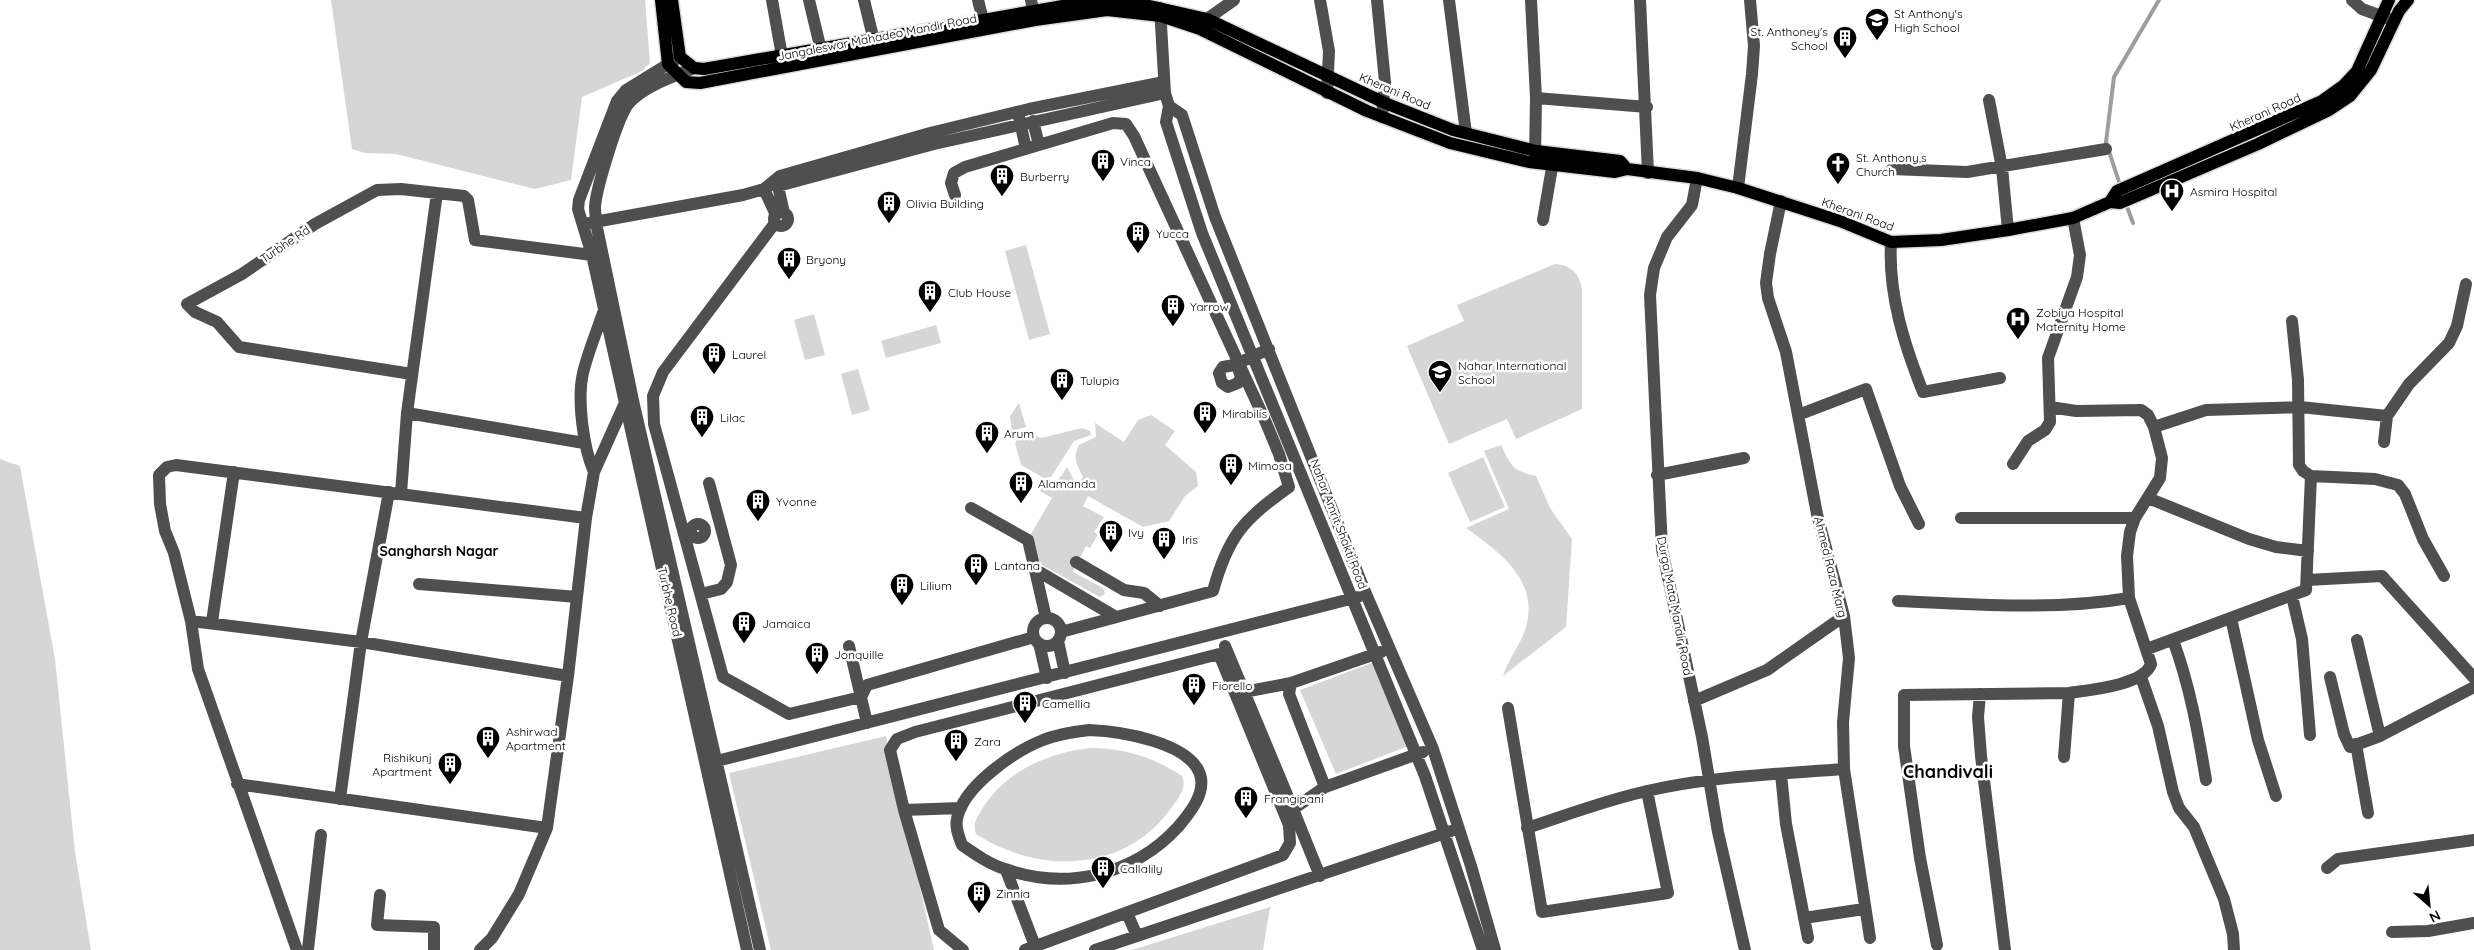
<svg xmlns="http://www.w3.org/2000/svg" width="2474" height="950" font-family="Quicksand,sans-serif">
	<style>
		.green { fill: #d6d6d6 }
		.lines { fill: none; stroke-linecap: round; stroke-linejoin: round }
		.stream { stroke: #9d9d9d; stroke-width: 4 }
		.major-casing { stroke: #dbdbdb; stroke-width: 15 }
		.minor { stroke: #4f4f4f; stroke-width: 12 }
		.major { stroke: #000; stroke-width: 12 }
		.labels { text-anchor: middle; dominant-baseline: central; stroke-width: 5; stroke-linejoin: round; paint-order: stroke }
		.poi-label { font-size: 12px; fill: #000; stroke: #fff; text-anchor: start }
		.street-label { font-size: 12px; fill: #000; stroke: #fff }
		.neighbourhood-label { font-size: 14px; font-weight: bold; fill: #000; stroke: #fff }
		.district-label { font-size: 18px; font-weight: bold; fill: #000; stroke: #fff }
	</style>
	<rect width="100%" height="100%" fill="#fff"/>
	<path class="green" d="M331,0H645L650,63L642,71L582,97L571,180L535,189L396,154L365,153L352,149Z
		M1026,245L1050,334L1029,340L1005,251Z
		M1555,264C1571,265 1579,273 1582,289V409L1516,439L1507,419L1449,444L1407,346L1464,321L1457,305Z
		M814,314L825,355L805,360L794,320Z
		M936,325L941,343L886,358L881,341Z
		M858,369L870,410L852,415L841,374Z
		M1019,403L1026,427L1012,431L1010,416Z
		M1151,415L1175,431L1165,445L1196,472L1198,486L1185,496L1169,521L1143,527L1088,496L1083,506L1104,517L1094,532L1098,535L1090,548L1086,546L1073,572L1103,588L1105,594L1100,597L1040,564L1031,534L1052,498L1040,491L1045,484C1057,484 1061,477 1067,467L1077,485L1083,477C1077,465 1072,458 1079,445L1096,437L1095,423L1124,442L1138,420Z
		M1082,428L1090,431L1091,435L1074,441L1051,477L1044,478L1021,465L1015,443L1022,433H1029L1041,438Z
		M1501,445C1511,466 1513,471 1536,476L1550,508L1572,539L1566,627L1503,676C1509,657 1523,642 1527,623C1537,578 1498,551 1466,528L1509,509L1484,451Z
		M1483,457L1505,507L1470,522L1448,473Z
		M0,459L20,466L55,659L75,852L91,950H0Z
		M1374,662L1411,745L1336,774L1300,690Z
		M886,736L934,950H771L729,773Z
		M1090,748C1125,748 1153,757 1182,776C1187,788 1179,797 1172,807C1126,873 1039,875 976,834C972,822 978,816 984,806C1008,770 1048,753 1090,748Z
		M1270,907L1263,950H1132Z"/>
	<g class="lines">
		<path class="stream" d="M2121,188L2106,142L2114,77L2159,0
			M2126,204L2133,223"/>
		<defs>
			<path id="major" d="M661,0L668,64L686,82L700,83L1035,20L1107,10L1161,16L1200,29L1367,111L1450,143L1529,162L1615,172L1627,169L1697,178L1738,188L1840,221L1891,242L1941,240L2008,230L2073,218L2110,202L2120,203L2258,144L2329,110L2350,96L2371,70L2399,11L2408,0
				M672,0L680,57L694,68L704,69L1085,2L1136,3L1207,19L1385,103L1453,130L1536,151L1620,161L1627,169
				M2110,202L2117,191L2322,101L2343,86L2357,71L2389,0"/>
		</defs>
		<use href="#major" class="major-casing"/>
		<path class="minor" d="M772,0L782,56
			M809,0L821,50
			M864,0L874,41
			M978,0L983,20
			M1031,0L1035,20
			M1320,0L1329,51L1327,93
			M1377,0L1385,82L1382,117
			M1449,0L1466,133
			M1531,0L1536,98L1535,160
			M1640,0L1648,173
			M2352,0L2362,9L2392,20
			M1160,8L1165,93L1169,106L1166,122L1202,233L1425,776L1483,950
			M1201,27L1207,19L1234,0
			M678,58L626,90L617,101L579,200L578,209L592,255L747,950
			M694,68C673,77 646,85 630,102C618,114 596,190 595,207C595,212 596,218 596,223L634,405L760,950
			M1536,98L1647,107
			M1989,100L2002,168L2008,230
			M1169,106L1182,115L1215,217L1366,594L1433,749L1471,866L1495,950
			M1019,117L1026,149
			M1033,121L1039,145
			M1892,169L1967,172L2106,149
			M1697,178L1692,205L1667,237L1654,268L1650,295L1662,549L1702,737L1718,832L1745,950
			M771,184L778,186L934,144L1165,93
			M778,186L784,213
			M1738,188L1752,74L1754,46L1750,0
			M764,189L776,215
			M955,195L951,183L954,173L965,167L1113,123L1126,124L1134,136L1264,418L1279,454L1289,487C1243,520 1228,536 1213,591L1061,632
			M1781,201L1770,254L1766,283L1768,298L1786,352L1817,514L1844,616L1849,658L1843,722L1844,769L1870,938
			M774 219a7 7 0 1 1 14 0a7 7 0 1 1-14 0Z
			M1543,220L1554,156
			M589,223L743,195L764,189L780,176L930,133L1029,109L1164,82
			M775,223L663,372L653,396L654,424L723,677L789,714L861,697L867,685L1034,637
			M1891,242C1888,294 1904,344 1923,392L2000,378
			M1238,368L1241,377L1238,383L1228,387L1222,383L1219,373L1223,367L1234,365L1269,349
			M412,374L239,347L217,322L195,312L187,304L242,274L315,224L377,190L401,189L464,196L468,200L475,240L592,255
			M407,413L584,443
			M1798,415L1866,389L1900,486L1919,524
			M2154,427L2206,410L2300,407L2387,416
			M2384,442L2387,416L2409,384L2449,343L2457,326L2466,284
			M2013,464L2028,441L2045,430L2050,422L2048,358L2077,277L2080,255L2073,218
			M594,472C583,447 577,399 583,373C588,352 597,331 604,310
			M1657,475L1744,458
			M2311,476L2375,479L2398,485L2405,494L2423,539L2444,576
			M401,493L407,413L437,193
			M2148,498L2249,539L2276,547L2308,551
			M971,508L1028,540L1046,618
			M1961,518H2135
			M691 531a7 7 0 1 1 14 0a7 7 0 1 1-14 0Z
			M1076,562L1124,590L1144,593L1160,606
			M1036,570L1116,617
			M2307,580L2382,576L2474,678
			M419,584L577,597
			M701,594L721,589L727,582L731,565L709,483
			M2292,596L2302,639L2310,735
			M1898,601C1975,604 2053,611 2129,598
			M2231,618L2258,740L2276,796
			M1033 632a14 14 0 1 1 28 0a14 14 0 1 1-28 0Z
			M191,621L361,642L568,676
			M212,622L234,472
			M2173,640C2190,686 2198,732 2206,780
			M2357,640L2380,736
			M1058,641L1065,673
			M1039,643L1047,678
			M849,646L867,723
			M1225,646L1293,809
			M2147,649L2306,590L2311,476L2303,471L2299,465L2298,380L2292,321
			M2141,677L2158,726L2173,792L2179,808L2194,827L2224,899L2233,934L2234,950
			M2330,677L2344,734L2350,747L2380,736L2474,687
			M1291,683L1289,694L1325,787
			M1244,692L1291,683L1381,652
			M1980,694L1978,717L1981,756L2005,950
			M1694,701L1767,670L1844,616
			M1508,708L1542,912L1668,893L1647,791
			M1089,730C1118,731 1194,742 1201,778C1204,796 1189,814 1178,827C1134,875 1066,891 1005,869C989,864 975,854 962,845C959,837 955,828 957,819C963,786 1015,751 1043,740C1058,734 1073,732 1089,730Z
			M2356,744L2368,813
			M2064,757L2069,693
			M709,763L1358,597
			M1781,774L1786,824L1808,938
			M237,784L547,828
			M340,799L361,642L389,492
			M904,810L961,808
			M1527,828C1567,815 1606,800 1647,791C1712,776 1779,774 1844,769
			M2327,868L2338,859L2474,840
			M1006,870L1035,946
			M1320,876L1293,809L1325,787L1423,752
			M380,895L377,925L434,927V950
			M1127,913L1137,936
			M1804,918L1864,909
			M2392,932L2428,931L2474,923
			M1937,945L1920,858L1904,746V695L2069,693C2090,690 2144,685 2151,664L2129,598L2127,556L2130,532L2135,518L2160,478L2162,458L2154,427L2148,415L2141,410L2076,411L2050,407
			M308,949L321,835
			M297,950L198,669L191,621L174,553L165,531L160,504L159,475L167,467L176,465L586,518
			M480,950L492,938L519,894L547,828L568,676L586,518L594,472L624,405
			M963,950L939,930L904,810L890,750L897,739L915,732L1219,654L1289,825L1290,843L1283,855L1025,950
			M1095,950L1451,831"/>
		<use href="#major" class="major"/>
	</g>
	<defs>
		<symbol id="school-pin" viewBox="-11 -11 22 30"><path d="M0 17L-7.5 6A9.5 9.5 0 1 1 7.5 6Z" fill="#000" stroke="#fff"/><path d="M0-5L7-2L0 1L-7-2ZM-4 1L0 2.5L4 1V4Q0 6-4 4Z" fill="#fff"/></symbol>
		<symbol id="building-pin" viewBox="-11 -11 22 30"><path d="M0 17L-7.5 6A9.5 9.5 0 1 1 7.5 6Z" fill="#000" stroke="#fff"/><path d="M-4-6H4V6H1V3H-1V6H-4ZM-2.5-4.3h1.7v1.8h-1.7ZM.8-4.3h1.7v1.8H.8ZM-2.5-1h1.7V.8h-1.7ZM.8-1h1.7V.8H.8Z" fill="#fff"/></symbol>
		<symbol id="church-pin" viewBox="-11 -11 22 30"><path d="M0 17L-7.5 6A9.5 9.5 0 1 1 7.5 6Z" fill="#000" stroke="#fff"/><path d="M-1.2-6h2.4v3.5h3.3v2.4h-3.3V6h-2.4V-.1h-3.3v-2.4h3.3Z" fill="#fff"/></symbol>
		<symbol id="hospital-pin" viewBox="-11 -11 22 30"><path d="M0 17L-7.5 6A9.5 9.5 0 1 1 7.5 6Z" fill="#000" stroke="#fff"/><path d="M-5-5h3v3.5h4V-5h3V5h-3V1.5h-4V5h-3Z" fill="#fff"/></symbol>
	</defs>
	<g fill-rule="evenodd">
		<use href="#school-pin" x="1863" y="6" width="28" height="38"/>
		<use href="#building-pin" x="1831" y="24" width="28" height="38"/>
		<use href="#building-pin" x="1089" y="147" width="28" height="38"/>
		<use href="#church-pin" x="1824" y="150" width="28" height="38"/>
		<use href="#building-pin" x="988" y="162" width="28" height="38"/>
		<use href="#hospital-pin" x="2158" y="177" width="28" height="38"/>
		<use href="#building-pin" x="875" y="189" width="28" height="38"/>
		<use href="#building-pin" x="1124" y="219" width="28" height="38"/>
		<use href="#building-pin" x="775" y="245" width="28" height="38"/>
		<use href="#building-pin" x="916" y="278" width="28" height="38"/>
		<use href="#building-pin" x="1159" y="292" width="28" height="38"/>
		<use href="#hospital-pin" x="2004" y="305" width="28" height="38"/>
		<use href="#building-pin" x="700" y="340" width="28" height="38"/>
		<use href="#school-pin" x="1426" y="358" width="28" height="38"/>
		<use href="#building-pin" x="1048" y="366" width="28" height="38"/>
		<use href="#building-pin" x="1191" y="399" width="28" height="38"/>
		<use href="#building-pin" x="688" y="403" width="28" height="38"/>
		<use href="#building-pin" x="973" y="419" width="28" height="38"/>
		<use href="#building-pin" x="1217" y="451" width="28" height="38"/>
		<use href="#building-pin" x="1007" y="469" width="28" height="38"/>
		<use href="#building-pin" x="744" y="487" width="28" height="38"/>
		<use href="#building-pin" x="1097" y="518" width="28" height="38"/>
		<use href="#building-pin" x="1150" y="525" width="28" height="38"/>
		<use href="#building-pin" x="962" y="551" width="28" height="38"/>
		<use href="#building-pin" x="888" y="571" width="28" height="38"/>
		<use href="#building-pin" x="730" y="609" width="28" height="38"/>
		<use href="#building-pin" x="803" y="640" width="28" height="38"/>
		<use href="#building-pin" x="1180" y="671" width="28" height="38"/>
		<use href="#building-pin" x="1011" y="689" width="28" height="38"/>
		<use href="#building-pin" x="474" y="724" width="28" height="38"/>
		<use href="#building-pin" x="942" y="727" width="28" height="38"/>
		<use href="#building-pin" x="436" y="750" width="28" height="38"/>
		<use href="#building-pin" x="1232" y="784" width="28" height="38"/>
		<use href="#building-pin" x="1089" y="854" width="28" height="38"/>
		<use href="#building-pin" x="965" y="879" width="28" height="38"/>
	</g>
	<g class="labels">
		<g class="poi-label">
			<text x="1894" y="13">St Anthony's<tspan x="1894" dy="14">High School</tspan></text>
			<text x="1828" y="31" text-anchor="end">St. Anthoney's<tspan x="1828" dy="14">School</tspan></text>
			<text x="1856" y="157">St. Anthony,s<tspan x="1856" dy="14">Church</tspan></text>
			<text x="1120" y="161">Vinca</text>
			<text x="1020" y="176">Burberry</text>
			<text x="2190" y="191">Asmira Hospital</text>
			<text x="906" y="203">Olivia Building</text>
			<text x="1156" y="233">Yucca</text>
			<text x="806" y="259">Bryony</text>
			<text x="948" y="292">Club House</text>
			<text x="1190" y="306">Yarrow</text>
			<text x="2036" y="312">Zobiya Hospital<tspan x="2036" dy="14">Maternity Home</tspan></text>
			<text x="732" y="354">Laurel</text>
			<text x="1458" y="365">Nahar International<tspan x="1458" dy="14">School</tspan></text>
			<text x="1080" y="380">Tulupia</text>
			<text x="1222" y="413">Mirabilis</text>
			<text x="720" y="417">Lilac</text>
			<text x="1004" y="433">Arum</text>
			<text x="1248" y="465">Mimosa</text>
			<text x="1038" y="483">Alamanda</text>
			<text x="776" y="501">Yvonne</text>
			<text x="1128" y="532">Ivy</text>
			<text x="1182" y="539">Iris</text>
			<text x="994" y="565">Lantana</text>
			<text x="920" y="585">Lilium</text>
			<text x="762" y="623">Jamaica</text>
			<text x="834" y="654">Jonquille</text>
			<text x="1212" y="685">Fiorello</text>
			<text x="1042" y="703">Camellia</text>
			<text x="506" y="731">Ashirwad<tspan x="506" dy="14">Apartment</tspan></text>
			<text x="974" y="741">Zara</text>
			<text x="432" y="757" text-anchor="end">Rishikunj<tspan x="432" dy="14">Apartment</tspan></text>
			<text x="1264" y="798">Frangipani</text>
			<text x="1120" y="868">Callalily</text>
			<text x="996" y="893">Zinnia</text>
		</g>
		<g class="street-label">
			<text transform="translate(877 37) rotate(-11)">Jangaleswar Mahadeo Mandir Road</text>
			<text transform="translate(1395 91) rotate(23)">Kherani Road</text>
			<text transform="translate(2265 112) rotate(-24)">Kherani Road</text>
			<text transform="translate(1858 214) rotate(20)">Kherani Road</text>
			<text transform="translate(285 244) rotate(-34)">Turbhe Rd</text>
			<text transform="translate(1339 524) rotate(69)">Nahar Amrit Shakti Road</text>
			<text transform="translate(1831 567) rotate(76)">Ahmed Raza Marg</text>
			<text transform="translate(670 602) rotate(77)">Turbhe Road</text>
			<text transform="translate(1675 606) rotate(79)">Durga Mata Mandir Road</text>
		</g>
		<g class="neighbourhood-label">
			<text x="439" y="551">Sangharsh Nagar</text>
		</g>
		<g class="district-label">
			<text x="1948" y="771">Chandivali</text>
		</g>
	</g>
	<g transform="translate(2429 905) rotate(153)" stroke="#ffffff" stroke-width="4" paint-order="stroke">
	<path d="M0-4L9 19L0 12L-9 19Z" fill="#000000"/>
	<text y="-8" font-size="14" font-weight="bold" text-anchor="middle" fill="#000000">N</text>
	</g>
</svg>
